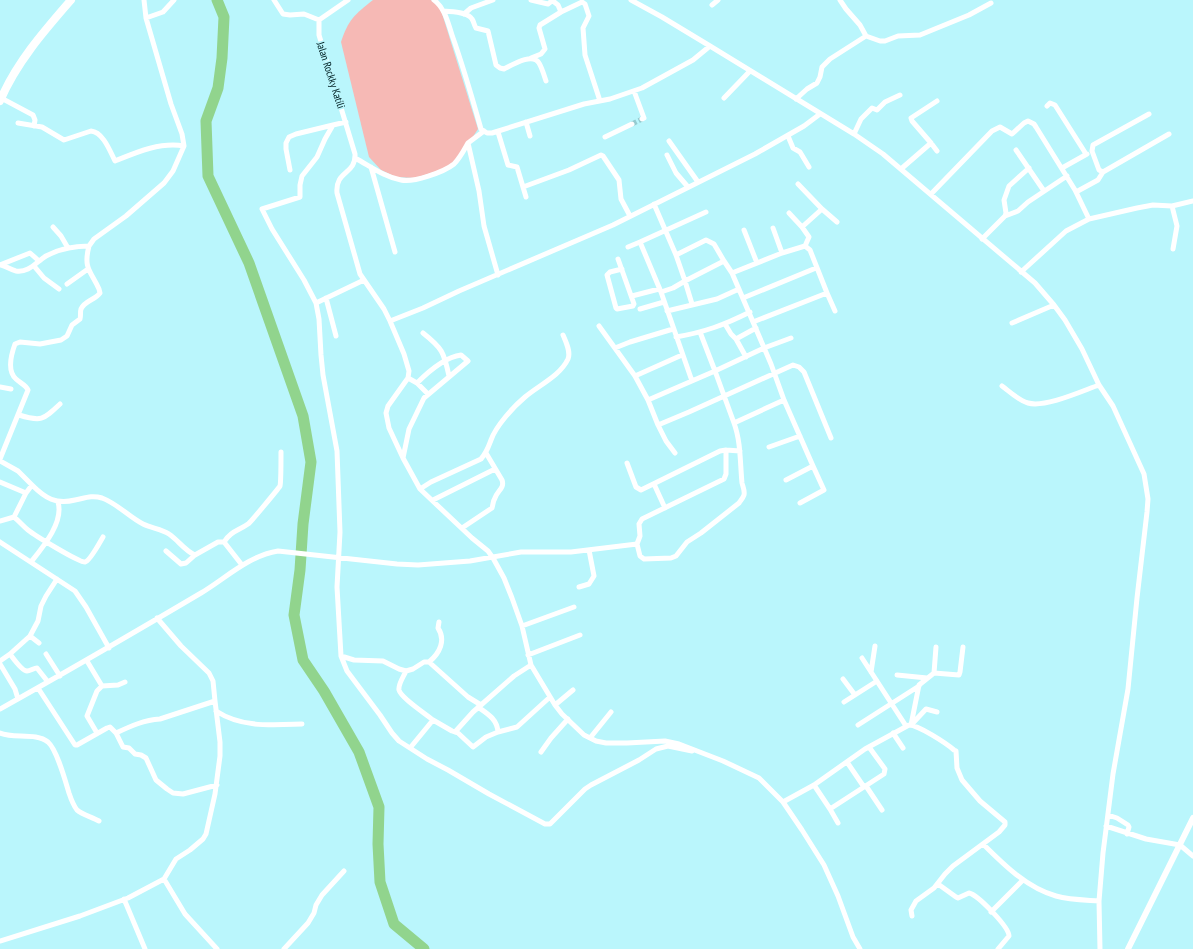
<svg xmlns="http://www.w3.org/2000/svg" width="1193" height="949" font-family="'PT Sans Narrow',sans-serif">
	<style>
		.park { fill: #f6b9b5 }
		.lines { fill: none; stroke-linecap: round; stroke-linejoin: round }
		.river { stroke: #91d48d; stroke-width: 11 }
		.minor-tunnel { stroke: #95cbd0; stroke-width: 5; stroke-dasharray: 5 2.5; stroke-linecap: butt }
		.minor { stroke: #fff; stroke-width: 5 }
		.tertiary { stroke: #fff; stroke-width: 6 }
		.primary { stroke: #fff; stroke-width: 8 }
		.labels { text-anchor: middle; dominant-baseline: central; stroke-width: 3.5; stroke-linejoin: round; paint-order: stroke }
		.street-label { font-size: 11px; fill: #001f22; stroke: #baf6fc }
	</style>
	<rect width="100%" height="100%" fill="#baf6fc"/>
	<path class="park" d="M373,0H431L440,7L478,129L457,161L441,170L415,178L396,177L381,170L369,157L341,42C348,20 355,14 373,0Z"/>
	<g class="lines">
		<path class="river" d="M217,0L224,17L222,58L218,88L206,121L208,176L249,263L303,416L311,462L303,524L300,570L294,615L303,660L324,691L359,752L379,807L378,844L380,882L394,924L424,949"/>
		<path class="minor-tunnel" d="M632,124L642,119"/>
		<path class="minor" d="M144,0L146,18L163,12L174,0
			M274,0L283,14L290,15L304,14L319,20V35L355,154C356,175 335,170 337,193L360,274L384,309L390,321L404,354L409,371L408,378L388,406L386,413L389,428L403,458L420,489L472,538L488,551L493,558L504,578L512,598L522,626L531,665L555,705L562,714L584,735L596,741L606,743H627L665,741L679,744L723,761L759,778L783,802L802,830L824,865L838,896L853,937L860,949
			M434,0C445,8 448,23 452,35C463,66 472,97 481,129L487,133H492L584,104L610,99L642,88L693,60L710,46
			M531,0L548,4L553,0
			M631,0L662,17L710,46L854,134L883,154L1035,283L1054,305L1065,320L1082,349L1099,385L1113,406L1144,474L1148,499L1147,512L1137,598L1128,689L1113,774L1103,853L1099,901L1100,949
			M840,0L846,9L860,25L866,36
			M553,1L558,5L561,12L582,2L585,4L589,16L583,28L585,55L600,101
			M712,5L718,0
			M444,11C451,12 467,11 472,19C474,22 474,25 476,28L488,31L496,65L500,68L504,69C512,65 533,52 539,63C542,68 544,75 546,81
			M464,14L471,8L493,0
			M319,20L348,0
			M531,58L541,54L545,49L539,28L540,25L561,12
			M634,91L644,118L642,119
			M1,98L33,115L35,120L34,126
			M724,98L750,71
			M796,99L807,89L817,83L820,77L822,67L830,59L866,36L880,41H885L898,36L920,35L969,15L991,3
			M1047,106L1050,103L1055,105L1086,154
			M1149,114L1093,145L1092,151L1099,170L1103,172L1169,134
			M346,122L333,125L325,139L317,157L302,176L300,185V197L262,209L272,229L304,280L316,303L319,319L321,355L323,375L337,451L340,532L337,587L341,656L354,660L383,661L399,669L406,671L413,669L424,662H429L468,697L481,705L514,676L531,665
			M526,122L530,136
			M18,123L42,127L64,140L91,131C103,132 110,151 115,161C137,152 160,142 184,146
			M484,131L468,143L479,191L484,226L498,275
			M498,132L508,165L517,167L523,187L569,170L601,155L603,156L619,180L621,199L630,216
			M854,134L861,119L872,108L877,110L885,102L900,95
			M788,136L793,148L800,152L809,167
			M605,137L632,124
			M669,141L698,182
			M931,143L937,151
			M1016,150L1044,191
			M667,155L676,173L688,187
			M355,158C370,166 384,177 401,180C413,183 444,172 454,164C460,158 464,150 468,143
			M371,167L395,252
			M1062,168L1087,154
			M901,169L931,143L912,121L911,118L937,101
			M290,170L286,149V143L289,137L296,134L333,125
			M798,184L822,209
			M523,187L526,197
			M1076,192L1098,180L1103,172
			M931,194L992,131L1000,127L1012,134L1024,123L1028,121L1034,124L1036,127L1075,190L1089,219
			M654,204L676,255L685,281L724,261L732,273L771,364L784,400L813,466L824,490L800,503
			M1172,206L1177,226L1173,249
			M789,213L802,227
			M1005,216L1006,213L1004,200L1009,186L1029,168
			M53,227L61,236L68,248
			M773,228L782,253
			M744,230L757,263
			M982,239L1005,216L1018,211L1028,202L1067,176
			M805,246L809,237L802,227L822,209L837,222
			M628,247L640,242
			M676,255L706,240L714,244L724,261
			M618,259L634,304L633,306L617,309L616,308L607,275L610,272L622,269
			M0,265L30,253L39,261
			M1,265C6,266 11,270 16,271C29,273 36,262 46,256C59,249 74,246 89,246L94,239L126,216L164,183L173,171L184,146L182,134L171,104L146,18
			M34,266L44,278L59,289
			M1021,272L1066,231L1089,219L1137,208L1153,205L1172,206L1193,201
			M732,273L782,253L805,246L810,250L827,293
			M67,284L88,269
			M661,292L640,242L706,212
			M632,296L659,289
			M326,298L336,336
			M743,298L816,268
			M316,303L364,280
			M692,304L685,281L673,288L661,292L692,381
			M640,309L664,302
			M667,311L717,299L739,289
			M390,321L423,308L459,291L613,225L755,154L804,126L820,114
			M753,322L827,293L835,311
			M1012,323L1054,305
			M725,324L731,334L736,339L746,357
			M599,326L635,376L648,400L658,425
			M423,333C442,348 444,352 449,376
			M676,337C705,332 724,325 750,312
			M736,339L756,328
			M615,348L630,342L673,329
			M635,376L682,355
			M408,378L417,383L428,394
			M1002,386C1010,392 1018,400 1028,403C1045,408 1082,391 1099,385
			M0,387L11,389
			M648,400L715,371L700,332
			M19,415C41,422 43,420 60,404
			M734,423L715,371L764,348L791,338
			M769,447L800,436
			M675,453L666,441L658,425L689,412L793,365L799,367L804,372L831,438
			M403,458L409,429L424,398L468,361L461,355C445,357 428,372 417,383
			M0,459L28,390C26,385 20,383 16,379C7,371 11,355 15,344L20,342L40,344L61,340L67,336L72,325L80,319C81,316 80,312 81,309C84,301 95,300 100,293L99,289C91,271 83,269 89,246
			M0,461L18,471L32,485
			M627,463L636,487L641,490L720,451L726,450
			M786,480L813,466
			M0,482L26,493
			M654,484L665,508
			M420,489L431,482L481,459C487,452 488,448 491,440C496,426 513,407 525,397C539,385 560,376 568,359C571,352 566,342 563,335
			M433,500L495,469
			M14,517L26,493L32,485C45,498 56,505 75,500C85,498 92,495 102,498C118,504 129,517 143,524C151,528 162,529 169,534C178,540 185,551 195,555L218,542H224L242,565
			M0,521L14,517C19,521 23,526 28,530C34,535 80,563 85,562C90,561 100,542 103,537
			M462,528L492,508C493,505 493,501 495,498C497,491 505,488 502,480L486,453
			M0,542L75,591L86,607L109,648
			M224,542C231,531 238,531 248,524C251,522 278,489 280,486C281,482 281,457 281,452
			M637,544L640,556L644,559L671,558L676,556L687,542L701,533L739,503C741,500 743,498 744,495C745,491 743,487 742,483C740,463 741,442 734,423L784,400
			M166,551L181,564L186,563L195,555
			M31,562C43,547 64,522 58,502
			M579,587L589,584L594,576L589,550
			M522,626L574,607
			M30,636L39,643
			M46,654L60,676
			M528,655L580,635
			M341,656L347,671L380,715L392,733L399,741L427,759L448,770L489,794L545,824H550L585,789L591,785L639,760L656,749L668,746L692,751
			M862,658L906,726
			M0,661L10,654
			M87,661L102,686
			M429,662C440,653 446,640 438,628L439,622
			M0,664L15,689L18,699
			M406,671C404,676 398,684 399,690C401,698 426,714 433,720
			M871,672L875,646
			M934,673L936,647
			M897,675L927,678
			M843,679L855,695
			M48,682L37,668C34,668 30,671 27,671C22,671 13,658 10,654L30,636L38,621L41,606L46,596L57,579
			M38,688L75,745H77L107,728L110,727L116,733L123,747L129,748L135,754L141,755L146,758L156,780L167,789L173,793L183,794L217,785
			M844,702L877,681
			M555,705L573,690
			M478,707C488,714 497,719 498,732
			M0,709C68,671 135,632 201,593C226,578 248,556 278,551L397,564L418,565L470,561L521,552H571L637,544L640,536L639,524L642,519L724,479L726,474V450L740,451
			M216,711C242,728 272,725 302,724
			M912,724L926,709L937,712
			M858,725L919,686
			M911,725L919,685L934,673L959,675L960,672L963,647
			M455,732L473,712L481,705
			M0,733C13,739 36,732 48,742C57,750 65,780 69,793C71,799 73,805 77,810C83,815 92,817 99,821
			M97,733L87,716L97,691L102,686L118,685L125,682
			M116,733C131,726 144,720 160,719L215,701
			M893,733L903,748
			M590,738L611,712
			M410,748L433,720L452,731L458,733L473,747L486,737L498,732L517,727L550,697
			M541,752L551,738L568,719
			M847,762L864,787
			M814,785L830,809L884,774L885,769L869,747
			M866,786L882,810
			M783,802L814,785L865,749L909,725C918,725 946,743 954,750L956,751L957,768L962,780L980,801L1005,822V825L999,832L953,866L945,874L934,888L916,901L911,910L912,916
			M830,809L838,823
			M1108,815L1117,818L1128,825L1129,827L1127,834
			M1106,826L1146,839L1180,845L1193,856
			M983,844C1003,864 1027,888 1056,896C1070,900 1085,900 1099,901
			M164,879L185,914L217,949
			M938,884L956,897L958,898L969,893C978,895 1009,927 1009,936L998,949
			M124,899L145,949
			M991,912L1023,880
			M0,941L80,916L128,898L164,879L176,859L190,850L203,839L206,834L215,794L220,756V742L215,701L213,681L209,673L181,646L157,618
			M284,949L308,923L314,913L316,905L322,895L344,871"/>
		<path class="tertiary" d="M1128,949L1193,818"/>
		<path class="primary" d="M0,101C16,63 44,31 71,0"/>
	</g>
	<g class="labels">
		<g class="street-label">
			<text transform="translate(331 75) rotate(72)">Jalan Rockky Katili</text>
		</g>
	</g>
</svg>
